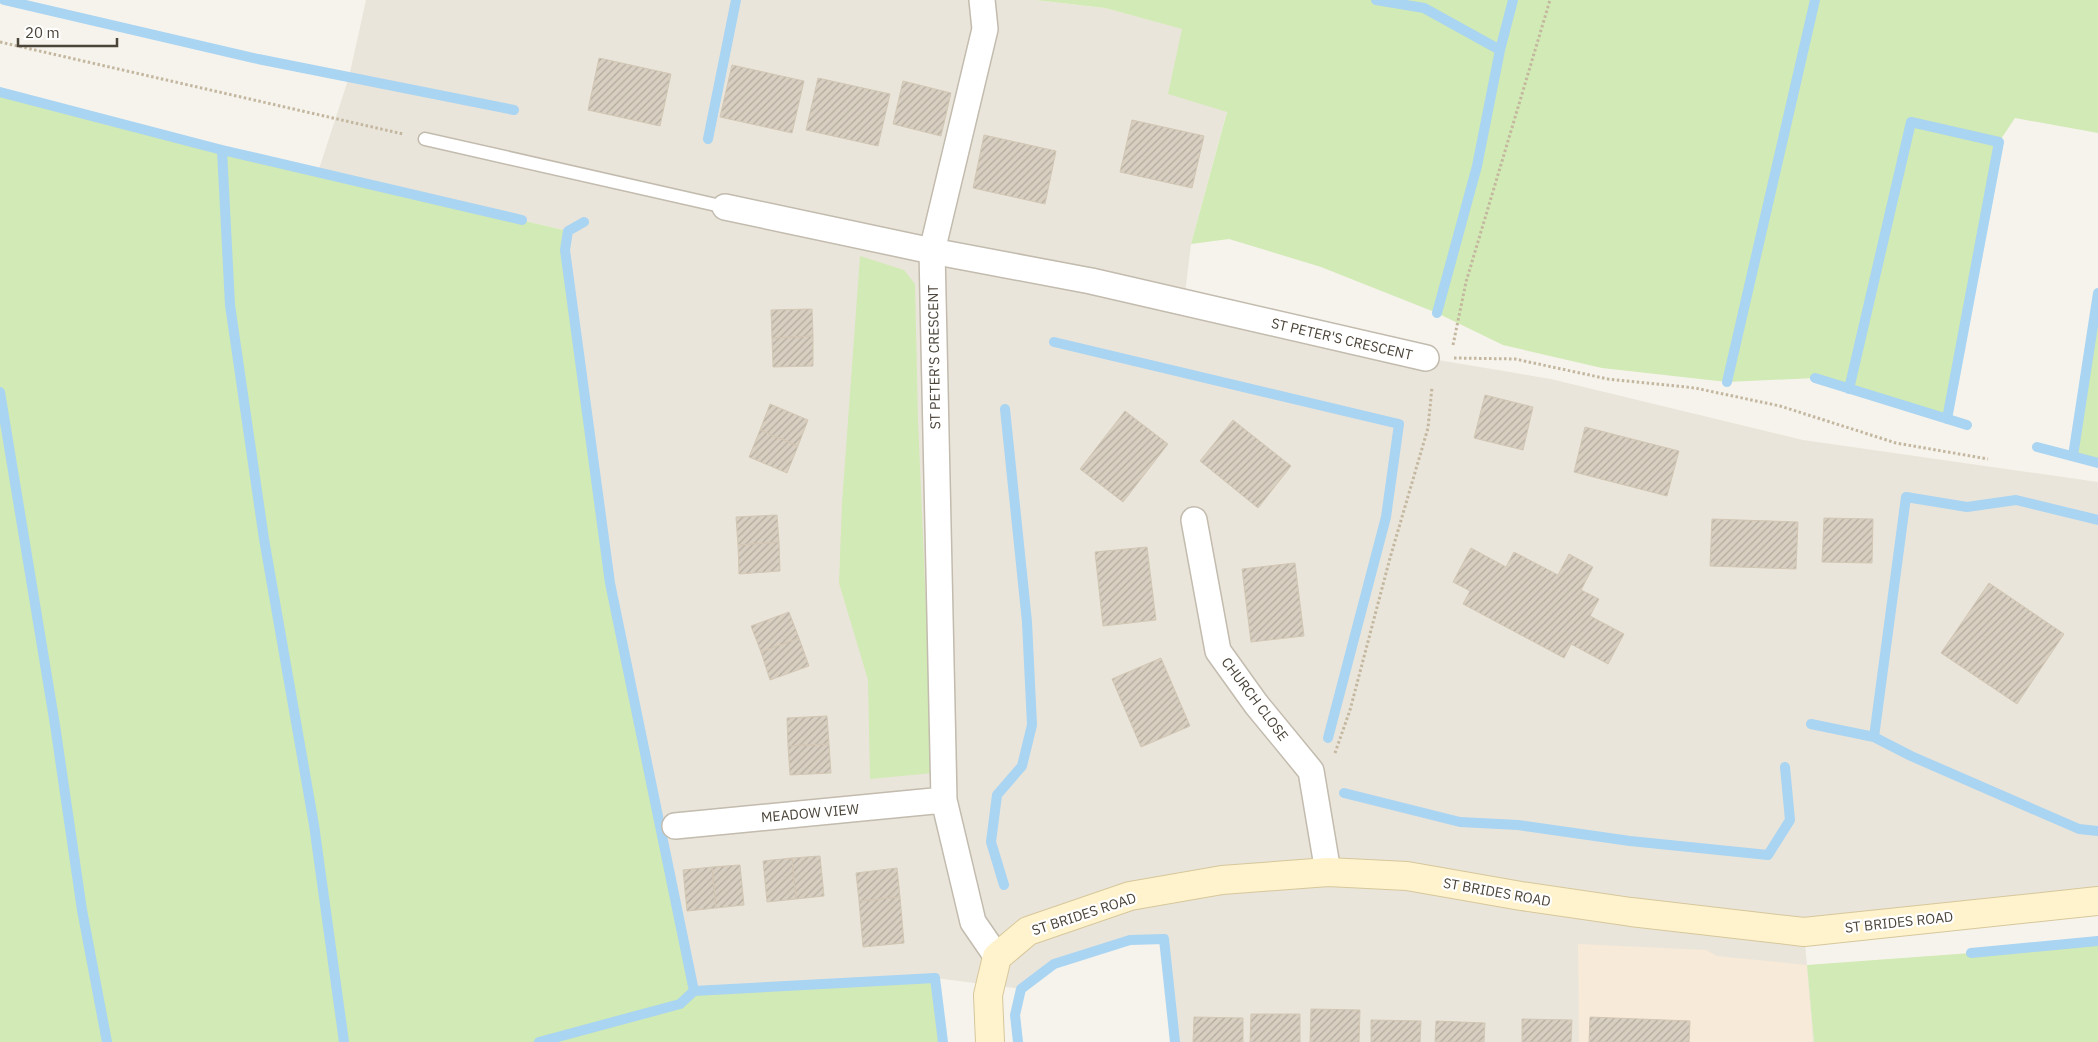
<svg xmlns="http://www.w3.org/2000/svg" width="2098" height="1042" font-family="'IBM Plex Sans',sans-serif">
	<style>
		.residential { fill: #eae5da }
		.commercial { fill: #f7ead8 }
		.grass { fill: #d2eab5 }
		.lines { fill: none; stroke-linecap: round; stroke-linejoin: round }
		.stream { stroke: #a9d4f2; stroke-width: 10 }
		.building { fill: url(#building-hatch); stroke: #d3c7b4 }
		.service-casing { stroke: #c2bbae; stroke-width: 15 }
		.minor-casing { stroke: #c2bbae; stroke-width: 28 }
		.secondary-casing { stroke: #d6c79b; stroke-width: 30 }
		.path { stroke: #c4b79f; stroke-width: 3; stroke-dasharray: 2.5 2.5; stroke-linecap: butt }
		.service { stroke: #fff; stroke-width: 12 }
		.minor { stroke: #fff; stroke-width: 25 }
		.secondary { stroke: #fff3cd; stroke-width: 28 }
		.labels { text-anchor: middle; dominant-baseline: central; stroke-width: 4.5; stroke-linejoin: round; paint-order: stroke }
		.street-label { font-size: 14px; fill: #4b4439; stroke: #fff }
	</style>
	<defs>
		<pattern id="building-hatch" width="6" height="6" patternUnits="userSpaceOnUse" patternTransform="scale(1.25)"><rect width="6" height="6" fill="#d8cfc1"/><path d="M-1 1l2-2M0 6l6-6M5 7l2-2" fill="none" stroke="#b1aa9e"/></pattern>
	</defs>
	<rect width="100%" height="100%" fill="#f6f3ec"/>
	<path class="residential" d="M366,0H1035L1105,8L1183,29L1227,111L1191,244L1184,302L1426,358L1551,379L1803,440L2098,482V901L1804,932L1814,1042H1175L1164,939L1130,941L1054,964L1021,989L935,978L694,991L610,583L565,250L568,231L318,172L349,77Z"/>
	<path class="commercial" d="M1578,944L1706,950L1717,956L1807,965L1813,1042H1579Z"/>
	<path class="grass" d="M1035,0H2098V133L2015,118L1999,142L1947,419L1815,378L1727,382L1602,368L1503,345L1437,313L1321,267L1229,239L1191,244L1227,112L1168,94L1182,29L1105,8Z
		M0,92L222,150L568,231L565,251L610,583L694,991L935,978L943,1042H0Z
		M860,256L904,270L915,284L918,420L933,773L870,779L868,680L839,583L842,503Z
		M2098,293V463L2073,456Z
		M2098,941V1042H1814L1807,965L1971,953Z"/>
	<g class="lines">
		<path class="stream" d="M4,0L258,59L514,110
			M1376,0L1424,8L1500,50
			M0,92L222,150L522,220
			M708,139L736,0
			M222,150L230,305L264,539L314,825L344,1042
			M584,222L568,231L565,250L610,583L694,991
			M1437,313L1477,166L1500,50L1513,0
			M1054,342L1399,424L1386,517L1328,738
			M1815,378L1967,425
			M1727,382L1815,0
			M1849,389L1911,122L1999,142L1947,419
			M0,392L55,725L82,910L107,1042
			M2037,447L2098,463
			M2073,456L2098,293
			M1811,724L1874,737L1911,756L2079,829L2098,831
			M1874,737L1906,497L1967,507L2016,500L2098,520
			M1344,793L1460,822L1518,825L1630,841L1768,855L1790,820L1785,767
			M1004,885L991,842L997,795L1022,766L1032,725L1027,622L1005,409
			M1971,953L2098,941
			M539,1042L680,1004L694,991L935,978L943,1042
			M1018,1042L1015,1015L1021,989L1054,964L1130,940L1164,939L1175,1042"/>
	</g>
	<path class="building" d="M599,58L671,74L660,126L588,110Z
		M732,65L804,81L792,133L720,117Z
		M818,78L890,94L878,146L806,130Z
		M903,81L951,93L941,136L893,124Z
		M1132,120L1204,136L1192,188L1120,172Z
		M984,135L1056,151L1045,204L973,188Z
		M812,309L813,336L772,338L771,310Z
		M813,336V366L773,367L772,338Z
		M1485,395L1533,407L1523,450L1474,438Z
		M770,404L808,420L798,446L760,430Z
		M1125,411L1168,444L1123,502L1080,469Z
		M1233,420L1291,466L1258,508L1200,461Z
		M1585,427L1679,451L1667,496L1574,472Z
		M760,430L798,446L787,473L749,457Z
		M777,515L779,542L738,545L736,517Z
		M1824,518L1873,519L1872,563L1822,562Z
		M1712,519L1798,522L1796,569L1710,566Z
		M779,542L780,571L739,574L738,545Z
		M1147,547L1156,620L1103,626L1095,552Z
		M1471,548L1506,567L1514,552L1558,575L1569,554L1593,567L1581,590L1599,599L1590,616L1624,634L1608,664L1571,644L1564,658L1463,604L1470,591L1453,582Z
		M1295,563L1304,636L1251,642L1242,569Z
		M1989,583L2064,634L2017,704L1941,653Z
		M789,612L799,638L761,652L751,626Z
		M799,638L809,666L770,680L761,652Z
		M1161,658L1190,726L1141,747L1112,679Z
		M827,716L829,744L788,746L787,718Z
		M829,744L831,773L790,775L788,746Z
		M820,856L824,896L796,899L792,858Z
		M792,858L796,899L767,902L763,861Z
		M740,865L744,905L716,908L712,867Z
		M712,867L716,908L687,911L683,870Z
		M897,868L900,897L859,901L856,873Z
		M900,897L904,943L863,947L859,901Z
		M1311,1009L1360,1010L1359,1042H1310Z
		M1251,1014H1300V1042H1250Z
		M1194,1017L1243,1018V1042H1193Z
		M1590,1017L1690,1021L1689,1042H1589Z
		M1522,1019L1572,1020L1571,1042H1522Z
		M1371,1020L1421,1021L1420,1042H1371Z
		M1436,1021L1485,1023L1484,1042H1435Z"/>
	<g class="lines">
		<defs>
			<path id="service" d="M425,139L725,207"/>
			<path id="minor" d="M725,207L932,251L985,29L982,0
				M1194,520L1218,651L1256,704L1311,771L1328,872
				M675,826L944,800
				M997,957L973,922L944,800L932,251L1091,281L1426,358"/>
			<path id="secondary" d="M990,1042L988,995L997,957L1028,931L1130,896L1222,880L1328,872L1407,876L1521,896L1631,912L1804,932L2098,901"/>
		</defs>
		<use href="#service" class="service-casing"/>
		<use href="#minor" class="minor-casing"/>
		<use href="#secondary" class="secondary-casing"/>
		<path class="path" d="M0,42L403,134
			M1453,345L1466,282L1550,0
			M1454,358L1515,359L1608,379L1695,388L1780,406L1896,443L1988,459
			M1335,753L1350,710L1390,558L1428,428L1432,387"/>
		<use href="#service" class="service"/>
		<use href="#minor" class="minor"/>
		<use href="#secondary" class="secondary"/>
	</g>
	<g class="labels">
		<g class="street-label">
			<text transform="translate(1342 339) rotate(13)">ST PETER'S CRESCENT</text>
			<text transform="translate(934 357) rotate(-91)">ST PETER'S CRESCENT</text>
			<text transform="translate(1255 699) rotate(53)">CHURCH CLOSE</text>
			<text transform="translate(810 813) rotate(-5)">MEADOW VIEW</text>
			<text transform="translate(1497 892) rotate(10)">ST BRIDES ROAD</text>
			<text transform="translate(1084 914) rotate(-18)">ST BRIDES ROAD</text>
			<text transform="translate(1899 922) rotate(-6)">ST BRIDES ROAD</text>
		</g>
	</g>
	<path d="M18 38v8h99v-8" fill="none" stroke="#4b4439" stroke-width="2.5"/>
	<text x="25" y="38" font-size="15" fill="#4b4439" stroke="#ffffff" stroke-width="4" paint-order="stroke">20 m</text>
</svg>
